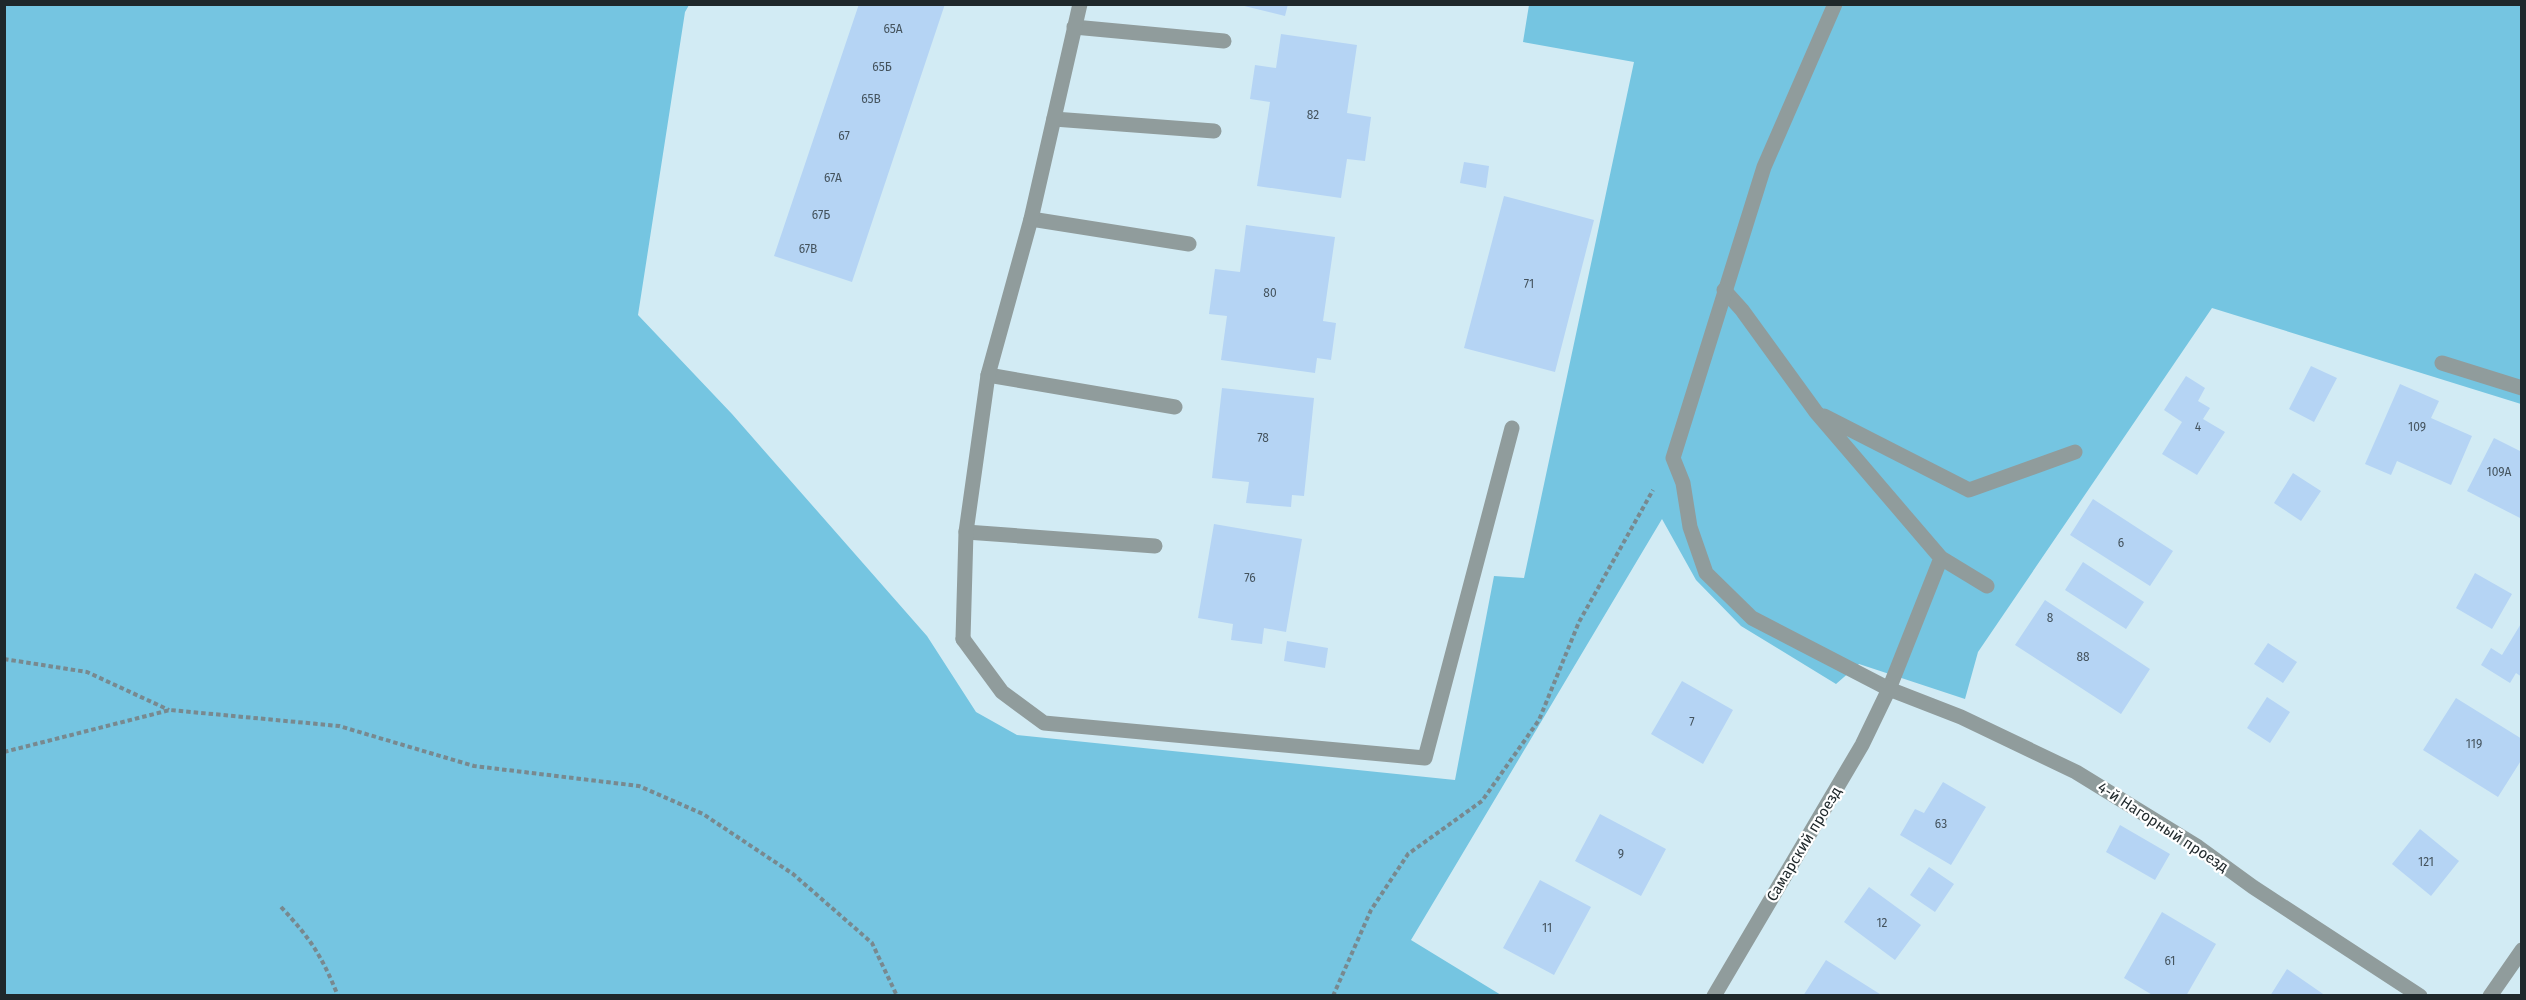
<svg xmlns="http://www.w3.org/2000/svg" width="2526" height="1000" font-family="'Fira Sans',sans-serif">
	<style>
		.green { fill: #75c5e1 }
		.building { fill: #b5d4f4 }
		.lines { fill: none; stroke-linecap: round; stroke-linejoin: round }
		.path { stroke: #78898f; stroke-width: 4; stroke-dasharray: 4.5 3; stroke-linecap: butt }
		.service { stroke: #909c9c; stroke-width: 15 }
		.minor { stroke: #909c9c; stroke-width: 15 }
		.labels { text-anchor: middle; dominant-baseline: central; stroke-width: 4.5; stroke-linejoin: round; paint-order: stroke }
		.number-label { font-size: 12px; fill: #44535d }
		.street-label { font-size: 15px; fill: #1f282b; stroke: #fff }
	</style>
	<rect width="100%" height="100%" fill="#d2ebf4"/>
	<path class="green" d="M5,5H689L685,12L638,315L732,414L927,636L976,712L1017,735L1455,780L1494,576L1524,578L1634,62L1523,42L1529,5H2521V404L2212,308L1978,652L1965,699L1859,664L1836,684L1741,626L1696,580L1662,519L1411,940L1501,995L5,996Z"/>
	<path class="building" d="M859,4H945L852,282L774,256Z
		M1236,4H1288L1285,16Z
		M1281,34L1357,45L1347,113L1371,117L1365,161L1347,159L1341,198L1257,186L1270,102L1250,99L1255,65L1276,68Z
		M1464,162L1489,166L1486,188L1460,183Z
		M1504,196L1594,220L1555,372L1464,348Z
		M1246,225L1335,237L1323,321L1336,323L1331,360L1317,358L1315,373L1221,360L1227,316L1209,314L1215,269L1240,272Z
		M2311,366L2337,378L2314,422L2289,409Z
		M2186,376L2205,388L2198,401L2210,408L2203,419L2225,432L2197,475L2162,454L2182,422L2164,410Z
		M2400,384L2439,401L2431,418L2472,436L2451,485L2397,461L2391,475L2365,464Z
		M1222,388L1314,398L1304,496L1292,495L1291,507L1246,503L1249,482L1212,478Z
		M2494,438L2522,452V519L2467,491Z
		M2293,473L2321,491L2301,521L2274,503Z
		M2093,499L2173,551L2150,586L2070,535Z
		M1214,524L1302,539L1286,632L1264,628L1262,644L1231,640L1233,624L1198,618Z
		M2083,562L2144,602L2126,629L2065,590Z
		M2475,573L2512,594L2492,629L2456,608Z
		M2045,600L2150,669L2121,714L2015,645Z
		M2522,622V677L2516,673L2510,683L2481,665L2491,648L2502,655Z
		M1287,641L1328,648L1325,668L1284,661Z
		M2268,643L2297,662L2283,683L2254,664Z
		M1682,681L1733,710L1703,764L1651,734Z
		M2267,697L2290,712L2270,743L2247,728Z
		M2456,698L2522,739V759L2498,797L2423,750Z
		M1943,782L1986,807L1951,865L1900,835L1915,809L1924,813Z
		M1600,814L1666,849L1641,896L1575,861Z
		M2120,825L2170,854L2155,880L2106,852Z
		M2420,829L2459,861L2431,896L2392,864Z
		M1929,867L1954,884L1935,912L1910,895Z
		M1540,880L1591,907L1554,975L1503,948Z
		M1869,887L1921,925L1895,960L1844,922Z
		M2162,912L2216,944L2186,996H2154L2124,978Z
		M1826,960L1883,996H1803Z
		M2287,969L2326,996H2270Z"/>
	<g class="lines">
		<path class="path" d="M4,659L87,672L169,710
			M4,752L170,710L339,726L474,766L639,786L703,814L793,874L872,943L897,996
			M281,907C310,938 322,956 338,996
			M1333,996L1371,910L1408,854L1482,801L1539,720L1579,622L1653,490"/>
		<path class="service" d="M1074,27L1224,41
			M1054,119L1214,131
			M1031,219L1189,244
			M1724,290L1742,310L1816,412L1941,558L1889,689
			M988,375L1175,407
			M1824,416L1969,490L2075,452
			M966,532L1155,546
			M1941,558L1987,586
			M963,639L1002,692L1044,723L1425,758L1512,428"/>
		<path class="minor" d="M1835,4L1764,167L1673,458L1683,483L1690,527L1706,573L1752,618L1889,689L1961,717L2076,772L2198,847L2253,887L2420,996
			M2442,363L2522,388
			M963,639L966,532L988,375L1031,219L1080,4
			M1714,996L1862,745L1889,689
			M2490,996L2522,950"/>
	</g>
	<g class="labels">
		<g class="number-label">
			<text x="893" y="29">65А</text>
			<text x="882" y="67">65Б</text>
			<text x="871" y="99">65В</text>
			<text x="1313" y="115">82</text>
			<text x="844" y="136">67</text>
			<text x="833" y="178">67А</text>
			<text x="821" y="215">67Б</text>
			<text x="808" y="249">67В</text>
			<text x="1529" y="284">71</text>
			<text x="1270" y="293">80</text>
			<text x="2198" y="427">4</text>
			<text x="2417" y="427">109</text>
			<text x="1263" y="438">78</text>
			<text x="2499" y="472">109А</text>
			<text x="2121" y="543">6</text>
			<text x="1250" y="578">76</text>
			<text x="2050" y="618">8</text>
			<text x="2083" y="657">88</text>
			<text x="1692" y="722">7</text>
			<text x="2474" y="744">119</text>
			<text x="1941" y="824">63</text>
			<text x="1621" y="854">9</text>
			<text x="2426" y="862">121</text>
			<text x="1882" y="923">12</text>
			<text x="1547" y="928">11</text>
			<text x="2170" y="961">61</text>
		</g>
		<g class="street-label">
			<text transform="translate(2163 827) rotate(33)">4-й Нагорный проезд</text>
			<text transform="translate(1804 844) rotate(-59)">Самарский проезд</text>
		</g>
	</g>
	<rect width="2526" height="1000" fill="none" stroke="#1f282b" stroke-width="12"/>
</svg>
